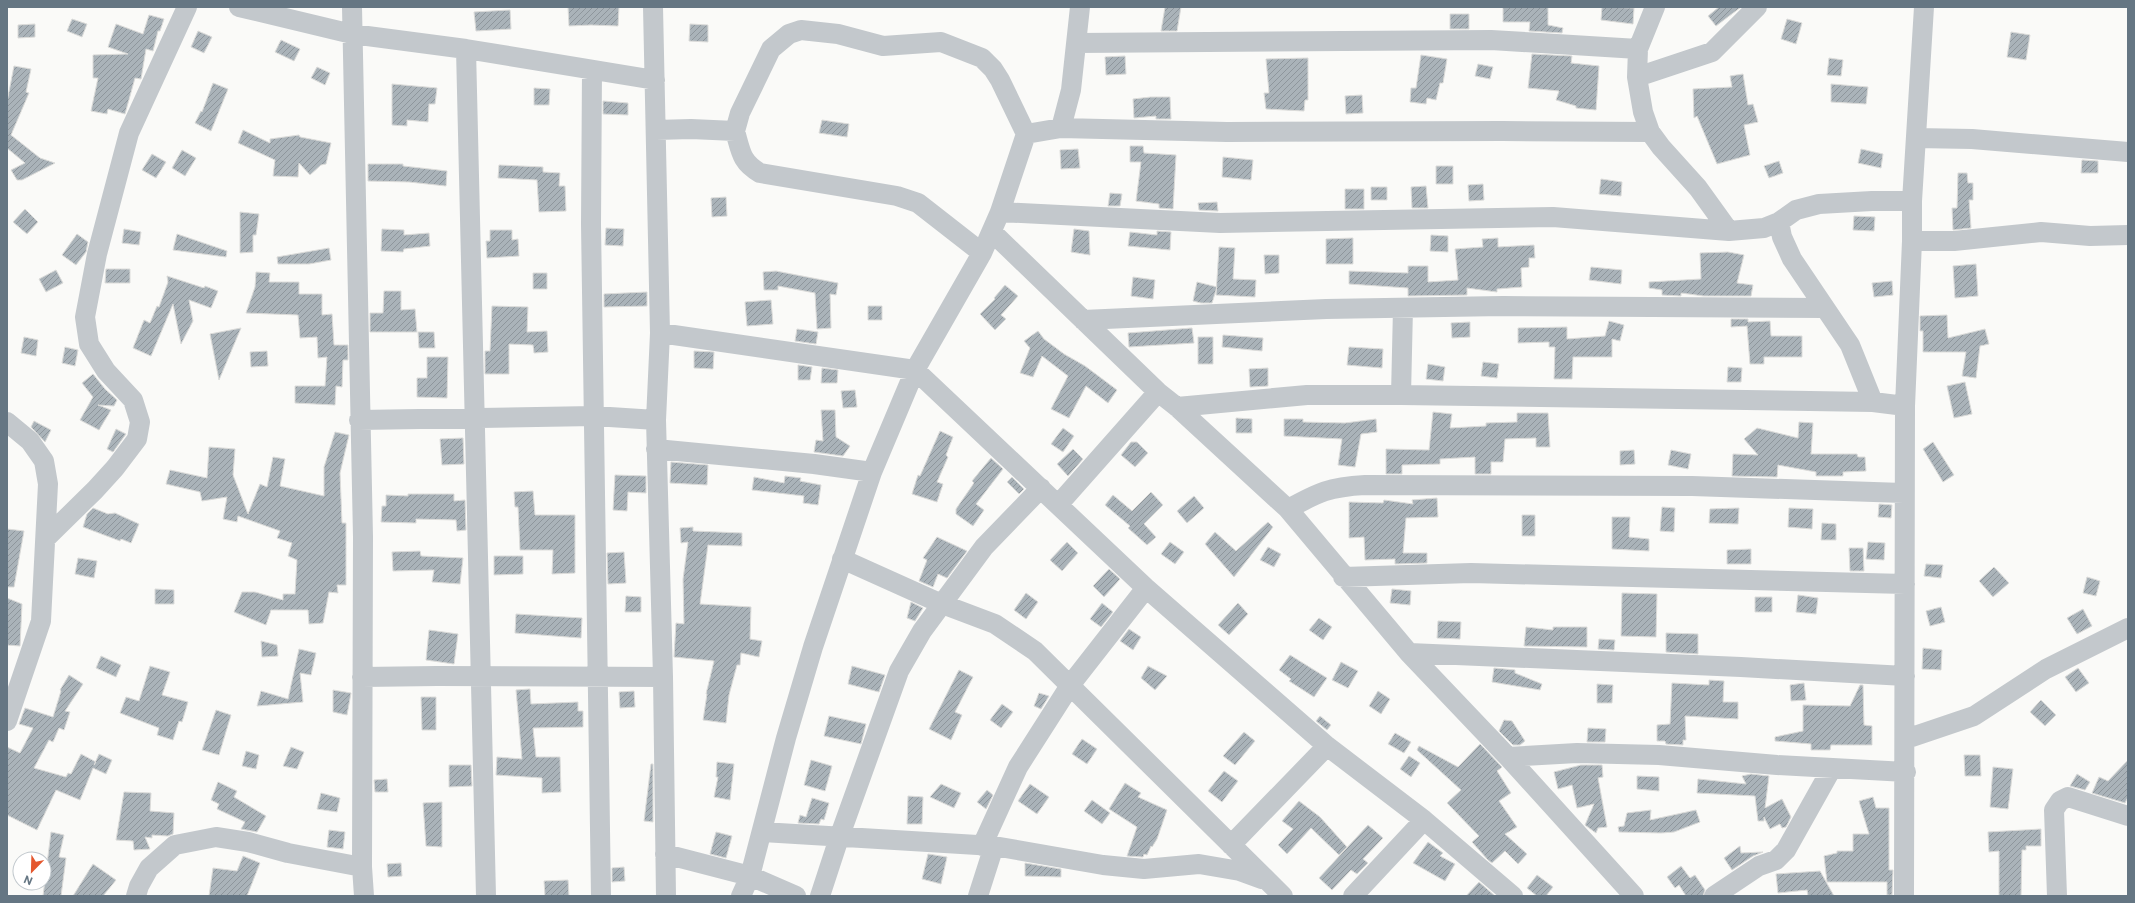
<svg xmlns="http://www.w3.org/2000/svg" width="2135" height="903" font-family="Commissioner,sans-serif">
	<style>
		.building { fill: url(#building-hatch); stroke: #dcdcda }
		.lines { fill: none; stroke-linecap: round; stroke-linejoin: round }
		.minor { stroke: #c3c8cc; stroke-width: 20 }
	</style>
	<defs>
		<pattern id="building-hatch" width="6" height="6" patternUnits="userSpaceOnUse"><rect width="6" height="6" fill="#aab3b9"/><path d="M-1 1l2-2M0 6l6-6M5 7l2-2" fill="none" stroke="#8e969c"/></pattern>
	</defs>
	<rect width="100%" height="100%" fill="#fafaf8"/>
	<path class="building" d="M568,7H619L618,26L591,25L569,26Z
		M1165,7H1181L1177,31H1161Z
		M1503,7H1548V25L1563,28L1562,33L1529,31L1530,22H1503Z
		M1602,7L1634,8L1633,24L1601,20Z
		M1719,7H1741L1716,26L1708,16Z
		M510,10L511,29L476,31L474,12Z
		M1450,14H1469V29H1450Z
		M149,15L164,19L160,31H158L153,51L146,49L141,79L135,78L125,114L108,109L107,114L91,111L98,78H93V55L128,54L108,47L116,24L143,34Z
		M72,19L87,24L82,37L67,31Z
		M1787,19L1802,23L1796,44L1781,39Z
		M35,24V37L18,38V25Z
		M690,24L708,25V42L689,41Z
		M198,31L212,37L204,53L191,47Z
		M2011,32L2030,35L2026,60L2007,57Z
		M281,40L300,49L294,61L275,52Z
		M1532,54L1572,56L1571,63L1599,66L1596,110L1576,108V106L1556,100L1559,91L1528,88Z
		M1421,55L1447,59L1443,83H1440L1436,100L1427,98L1426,104L1410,102L1411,88H1416Z
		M1125,56L1126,74L1106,75L1105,57Z
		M1308,58V100H1305L1304,111L1266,109L1264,93H1269L1266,59Z
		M1829,58L1843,60L1841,76L1827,75Z
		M1478,64L1493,67L1490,79L1475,76Z
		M14,66L31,69L26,92L29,93L11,135L40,158L55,163L22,180H17L11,170L25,163L7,148V102Z
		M317,67L330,73L325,85L311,78Z
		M1743,74L1748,105L1753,104L1758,122L1744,125L1750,155L1717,164L1697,116L1694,118L1693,89L1732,87L1730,76Z
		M213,83L228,89L211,131L195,123L201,111L202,112Z
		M392,84L437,88L435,104H429L428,122L407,120V126L392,125Z
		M1831,84L1868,87L1866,104L1831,102Z
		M534,88L550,89L549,105H534Z
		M1362,95L1363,113L1346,114L1345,96Z
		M1151,97H1170L1171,119H1156V116L1134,118L1133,99Z
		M603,101L628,103V115L603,114Z
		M822,120L849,124L847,137L819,133Z
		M243,130L270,143V139L299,135L300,137L331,143L326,164L321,165L310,175L299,163L298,177L273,176L275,160L238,143Z
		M1130,146H1143L1144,153L1176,155L1173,209L1159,208V204L1136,201L1141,162H1130Z
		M1078,149L1080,168L1061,169L1060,150Z
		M1861,149L1883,154L1881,168L1858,163Z
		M182,150L196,158L185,176L172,168Z
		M152,154L166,162L156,178L142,170Z
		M1223,157L1253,160L1251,180L1222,177Z
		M2082,160L2098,161V173H2081Z
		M1779,161L1783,173L1769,178L1764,166Z
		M368,164H403V166L447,171L446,186L409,182L368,181Z
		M499,165L543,167V172L560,173L559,186H565L566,211L539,212L537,180L498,178Z
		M1436,166H1453V184H1436Z
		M1958,173H1967L1968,183H1973V200H1969L1971,228L1953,230L1952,208H1957Z
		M1601,179L1622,182L1621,196L1599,194Z
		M1483,184L1484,200L1469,201L1468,185Z
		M1426,186L1428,208H1412L1411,187Z
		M1371,187H1387V200H1371Z
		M1345,189H1364V209H1345Z
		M1110,193L1122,194L1120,206H1108Z
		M726,197L727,216L712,217L711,198Z
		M1217,202L1218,211L1199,210L1198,203Z
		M25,209L38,222L27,234L13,222Z
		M240,212L259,214L256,235H253V252L240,253Z
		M1854,216L1875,217L1874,231L1853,230Z
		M606,228L624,229L623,246L605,245Z
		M124,229L141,232L139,245L122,243Z
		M382,229L404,230V235L429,233L430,246L404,249L403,252L381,251Z
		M1074,229L1089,231L1090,255L1071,252Z
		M490,230H512V240L518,239L519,256L487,258L486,241H490Z
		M1157,231L1171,232L1170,250L1128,246L1130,232L1157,235Z
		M77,234L88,242L86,252L76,265L62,255Z
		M177,234L227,251L226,257L173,250Z
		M1431,235L1448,236V252L1430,251Z
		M1353,238V264H1326V239Z
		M1498,238V247L1534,245L1535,258H1529V267L1521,268L1522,287L1497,289V292L1467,288V295L1408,296V288L1349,284V271L1408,273V266H1428V282L1458,280L1455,249L1483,247L1482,239Z
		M1219,247L1235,248L1233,279L1256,280L1255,297L1216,295Z
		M329,248L331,260L309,264H278L277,257Z
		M1728,252L1744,255L1737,283L1753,285L1751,296H1704L1681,293V296L1662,295V290L1649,288V282L1701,279L1700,253Z
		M1264,255H1279V273L1265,274Z
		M1976,264L1978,296L1955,298L1953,266Z
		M1591,267L1622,270L1621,284L1589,280Z
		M106,269H130V283H105Z
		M56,270L63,283L46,292L39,279Z
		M776,271L838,283L836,295L830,294L831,328L817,329L815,293L778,286V290H764L763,272Z
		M256,272L270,273L269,282H299V294H322V315L332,314L334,345H348V360H343L342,387L336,386L335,405L295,403V386H325L327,357L318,358L317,337L300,338L298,315L246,313L255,287Z
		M533,273H547V289H533Z
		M167,276L204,288L205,286L218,291L211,308L189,300L193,321L181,344L173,304L151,356L133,348L144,320L150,323L157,306L159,307L168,282Z
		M1133,277L1155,280L1153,299L1131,296Z
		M1892,281L1893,295L1874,297L1872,283Z
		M1197,282L1217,287L1212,303H1201L1193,301Z
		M1005,285L1018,296L1001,315L1006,319L995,330L980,314L995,299L994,298Z
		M384,291H401V310L415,309L417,332H370V313H383Z
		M647,292V306L604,307V294Z
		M771,300L773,324L747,326L745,302Z
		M492,306L528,307L527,332L547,331L548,352L534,353L533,345L509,344V374H485V351H490Z
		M868,306H882V320H868Z
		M1947,315L1948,338L1985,329L1989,344L1980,346L1976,378L1962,376L1966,352H1923V331H1920V316Z
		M1731,319H1748V322L1770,321L1771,336H1802V357H1764V364H1750L1747,326L1731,327Z
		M1609,321L1624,325L1620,341L1612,339V357H1573L1572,379H1554L1555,347H1549V342L1518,343V328L1567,327V339L1605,336Z
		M1470,322V337L1452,338L1451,323Z
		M241,328L219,380L210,334Z
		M1192,328L1194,343L1129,347L1128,333Z
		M797,329L818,332L816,344L795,341Z
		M1038,331L1044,339L1064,354L1085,366L1117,390L1108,403L1086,386L1069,418L1051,409L1068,376L1042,356L1033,377L1020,373L1030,348L1024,341Z
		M418,332H434L435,348H419Z
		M1223,335L1263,338L1262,351L1222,347Z
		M24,337L38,340L36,356L21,353Z
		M1198,337H1213V364H1198Z
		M65,347L78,350L75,366L62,363Z
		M1349,347L1383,349L1382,368L1347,365Z
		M267,351L268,366L251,367L250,352Z
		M694,351L714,352L713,369L694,368Z
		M427,357H448L447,398L417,397V378H427Z
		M1483,362L1499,364L1497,378L1481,376Z
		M1428,364L1445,367L1443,381L1426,379Z
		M798,365L812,367L810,380H798Z
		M1728,367L1742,368L1741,382H1727Z
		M822,368L838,370L837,383H821Z
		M1268,368V386L1250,387L1249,369Z
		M93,374L105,389L117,400L114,406L98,405L111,410L99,430L80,420L93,397L82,383Z
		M1965,382L1972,414L1954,418L1947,386Z
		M855,390L857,407L843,408L841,391Z
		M821,410H835L836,437L850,446L843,456L814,452L816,440L823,441Z
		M1433,412L1452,414L1450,428L1486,426V423L1517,422V413H1548L1550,447H1536V438L1505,439L1503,462H1491V474H1475V457L1440,459V464L1402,465V474H1386V449L1429,450Z
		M1236,418L1252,419V433H1236Z
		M1284,419H1303V422L1345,423L1376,419L1377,432L1361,434L1355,467L1338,465L1342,439L1284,436Z
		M34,421L51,430L45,442L31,427Z
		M1799,422L1813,423L1811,454H1857L1858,457H1865L1866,471L1843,472V476H1816V472L1778,465L1777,477L1732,476L1733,454L1758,455L1744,439L1757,428L1798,438Z
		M1063,428L1074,436L1063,452L1051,444Z
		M116,429L126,434L113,452L107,449Z
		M940,431L953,437L946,455L948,457L937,482L943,484L937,502L912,494L918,475L920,476Z
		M335,432L349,435L340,473L342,523H346V585H337L338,593L329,592L323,623L309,624L308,610H271L266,625L234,612L242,592H255L283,600V594H295L297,560L288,556L292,543L277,538L280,531L238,516L237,522L223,519L227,497L202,501L200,492L166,484L170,470L207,478L209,447L235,449L233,475L248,514L260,484L267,487L273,457L285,459L280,486L324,496V467Z
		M463,438L464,464L442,465L440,439Z
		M1131,442H1137L1148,453L1135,467L1121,455Z
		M1933,442L1954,475L1943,482L1923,449Z
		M1073,449L1083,459L1068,476L1057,464Z
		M1634,450L1635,464L1620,465V451Z
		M1671,450L1691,454L1688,469L1668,465Z
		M991,458L1003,469L976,504L984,510L973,526L956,514V509L974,483L972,481Z
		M671,462L708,465L707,485L670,483Z
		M615,475L646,476V493L628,492L627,511L613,510Z
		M785,476L801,478L800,481L821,485L818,505L803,503L804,496L752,490L754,477L784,483Z
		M1012,477L1024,489L1019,494L1007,482Z
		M533,491L535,515H575V573L552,574L553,550H520L518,507H515L514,492Z
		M1151,492L1163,505L1144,524L1156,537L1147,545L1128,528L1130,526L1105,505L1113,495L1132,511Z
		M408,494H454V501L465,500L466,530L457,531L456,520L416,519V523L381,522L382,506H386V495L408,496Z
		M1194,496L1204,508L1187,523L1177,511Z
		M1437,498L1438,517L1406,518L1403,553H1427V563L1395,564V559L1365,560L1364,537L1349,538V502L1383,503L1384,500L1413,504L1412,500Z
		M1879,504L1892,505L1891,518L1878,517Z
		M1662,507L1675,508L1674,532L1660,531Z
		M93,508L108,514L115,513L139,524L131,543L121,539L120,541L83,527L87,514Z
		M1739,508L1738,524L1709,523L1710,509Z
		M1789,508L1813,509L1812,529L1788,527Z
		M1522,515H1535V536H1522Z
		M1612,517H1630L1629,537L1649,539V551L1612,549Z
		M1268,522L1273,527L1234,577L1205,544L1215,532L1236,551Z
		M1822,523L1836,524V540H1821Z
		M693,527V531L742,533V546L708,545L700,604L751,607L750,639L762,641L759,657L741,653L740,665H737L729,695L726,723L703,720L707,694H706L714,661L674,657L676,623L684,624L683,579L688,542L681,543L680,528Z
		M7,529L24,531L14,587H7Z
		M937,537L967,551L947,578L938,574L933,587L919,581L927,560L923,558Z
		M1067,542L1078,553L1062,571L1050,560Z
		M1170,542L1184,552L1175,564L1161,554Z
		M1868,542L1885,543L1884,560L1866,559Z
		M1268,547L1281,554L1274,567L1260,560Z
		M1849,548H1863L1864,571H1850Z
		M1751,549V564H1727V550Z
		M420,551L421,556L463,558L460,584L432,582L434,570L393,571L392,552Z
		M624,552L626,583L608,584L607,553Z
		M494,556H523V574L494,575Z
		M78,558L97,561L94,578L75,574Z
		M1926,564L1943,565L1941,578L1924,576Z
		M1994,567L2009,583L1993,597L1979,581Z
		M1109,569L1120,579L1104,597L1093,586Z
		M2087,577L2100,581L2096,596L2083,593Z
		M155,589L174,590V604H155Z
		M1392,589L1411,591L1410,605L1390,603Z
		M1026,593L1038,602L1026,619L1014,610Z
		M1622,593L1657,594L1656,637L1621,636Z
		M1798,595L1818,598L1816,614L1796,612Z
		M626,596L641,597V612H625Z
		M1755,597H1772V612H1755Z
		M7,598L22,604L20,646L7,645Z
		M911,602L923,608L915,621L907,618Z
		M1102,603L1113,612L1101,627L1090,619Z
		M1238,603L1248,614L1229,635L1218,625Z
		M1941,607L1945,622L1930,626L1926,611Z
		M2083,609L2092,626L2077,634L2067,618Z
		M516,614L582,618L581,638L515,633Z
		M1319,618L1332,627L1323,640L1309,630Z
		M1438,621L1461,622L1460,639L1437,638Z
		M1526,627L1553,630V627H1587V647L1524,646Z
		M1129,629L1141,637L1133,650L1120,641Z
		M429,630L458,634L454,664L426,660Z
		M1666,633L1698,634V654L1666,652Z
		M1599,639L1615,640L1614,650L1598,649Z
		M261,641L277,645L278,656L262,657Z
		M1923,648L1942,650L1941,670L1922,669Z
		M299,649L316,653L311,675L300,673L303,702L257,706L261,691L288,699Z
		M1290,655L1327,678L1314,697L1289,681L1291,679L1279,670Z
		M101,656L121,665L116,677L96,668Z
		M1341,662L1358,671L1348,688L1332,680Z
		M150,666L170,672L162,695L188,702L182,722L179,721L173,740L157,735L159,728L120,713L126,697L139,701Z
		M852,666L885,675L879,692L848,684Z
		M1148,666L1167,676L1155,690L1141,678Z
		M1494,668L1515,670V673L1542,684L1540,690L1492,682Z
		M2078,668L2089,683L2076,692L2065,677Z
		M959,670L973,677L955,712L962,715L951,740L929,729Z
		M69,675L83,684L65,711L70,712L64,730L59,728L53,742L49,740L34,768L66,777L68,773L71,774L81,754L96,762L94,765L99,754L112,760L106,774L93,768L80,800L56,790L37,830L7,815V747L20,753L33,728L19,724L25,708L53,717L61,691L60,690Z
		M1709,680L1724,681L1723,702H1738V719L1685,716L1686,740H1683V745L1666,744L1665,741H1657V725L1670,724L1672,683L1709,685Z
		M1804,683L1806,700L1791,701L1790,685Z
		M1597,684L1613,685L1612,703H1597Z
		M1860,685H1863L1864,725L1872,726V745H1831L1830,750H1811V744L1775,741V737L1803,731V705L1850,706Z
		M530,689L531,704L578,702V711H583V727L533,728L536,757H560L561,792L542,793V778L496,775L497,757L522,759L516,690Z
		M333,690L351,693L347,715L333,712Z
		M634,691L635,707L620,708L619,692Z
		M1378,691L1390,699L1381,714L1369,706Z
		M1039,693L1049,696L1041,709L1034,706Z
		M421,697H436V730H422Z
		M2041,700L2056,715L2045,726L2030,712Z
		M1002,704L1013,712L1001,728L990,720Z
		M216,710L231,715L219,755L202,750Z
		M829,716L866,724L861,744L824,736Z
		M1320,716L1331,725L1327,730L1316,721Z
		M1504,720L1512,721L1525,741L1520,745H1513L1499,731Z
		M1588,728L1606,729L1605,742H1587Z
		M1244,732L1255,741L1235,765L1223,756Z
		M1395,733L1411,742L1404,753L1388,744Z
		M1082,739L1097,749L1087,764L1072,754Z
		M1480,744L1502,767L1497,771L1511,793L1499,801L1517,827L1505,834L1527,854L1518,864L1505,851L1492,863L1488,860L1472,842L1479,836L1447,803L1461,790L1417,750L1419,746L1458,767Z
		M291,747L304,752L297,769L283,766Z
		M246,751L259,755L256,769L242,766Z
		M1964,755H1980L1981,776H1965Z
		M1409,756L1420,763L1411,777L1400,769Z
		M811,760L832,766L825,791L804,785Z
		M2128,760V797L2125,803L2092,793L2099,777L2108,781Z
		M717,762L734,764L730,800L714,797L718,777H716Z
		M651,764H653V822L644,821Z
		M449,765H471L472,786L449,787Z
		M1581,765H1602L1603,777L1598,778L1607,827L1598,828L1596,833L1585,825L1594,804L1577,808L1572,785L1558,789L1554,772Z
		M1993,767L2013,769L2008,809L1990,807Z
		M1224,771L1238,781L1222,802L1208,791Z
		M1751,774L1769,776L1765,808L1782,799L1791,817L1786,827L1782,828L1780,824L1770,829L1764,817V821H1758L1755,796L1697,793L1698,779L1746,784L1742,776Z
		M2077,774L2090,782L2085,790L2070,786Z
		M1637,776L1659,777V791L1637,789Z
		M387,779L388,792H375L374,780Z
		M218,782L237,791L234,797L266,816L257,832L241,829L245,822L217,809L219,804L211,800Z
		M1125,783L1141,793L1138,797L1167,810L1157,839L1152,847L1151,846L1147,855L1144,854L1143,857L1127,856L1137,827L1109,809Z
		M941,784L961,793L954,808L930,797Z
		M1030,784L1049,797L1037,814L1018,801Z
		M987,790L993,795L986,809L977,802Z
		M124,792L151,793L150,811L174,813L173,834L168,836L152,835V838L145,837L150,849L134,850L133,841L116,840Z
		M321,793L340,798L337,812L317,809Z
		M908,796L923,797L922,824H907Z
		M1873,797L1876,808H1889V870H1893L1892,895H1887V882H1827L1824,856L1837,853V851H1853V834H1869L1859,801Z
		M812,798L829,803L824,820L821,819L819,824L798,823L800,815L806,817Z
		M1092,800L1110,813L1102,824L1084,811Z
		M1299,801L1320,817L1347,847L1339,855L1311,828L1287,854L1278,845L1293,829L1282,821Z
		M442,802V847L426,846L423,803Z
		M1651,810L1650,820L1696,810L1700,822L1674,832L1661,833L1619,832L1618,827L1624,826L1627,813Z
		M1368,825L1383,838L1363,859L1368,863L1357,874L1351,870L1332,890L1319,878Z
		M2041,829V846H2026V850H2022L2021,896H1999V851L1989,852L1988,832Z
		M329,830L345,832L343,849L327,847Z
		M51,832L64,835L59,857L66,858L61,896H43Z
		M716,832L732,836L726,858L710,854Z
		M1428,842L1443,853L1440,856L1455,864L1445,881L1413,863Z
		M1740,846L1741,853L1763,852L1753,856L1732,870L1724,858Z
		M928,854L947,857L941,884L922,879Z
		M243,856L260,863L247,896H209L213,868L237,871Z
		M401,863L402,876L388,877L387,864Z
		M1025,863L1061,869V877L1025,876Z
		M93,864L116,880L103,896H73Z
		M1681,866L1690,878L1695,875L1705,890L1703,896H1686L1679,885L1675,888L1667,877Z
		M624,867L625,881L612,882V868Z
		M1820,871L1834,896H1808L1807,890L1778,893L1776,874Z
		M1537,875L1553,887L1546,896H1537L1527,888Z
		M568,880L569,896H545L544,881Z
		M1479,882L1495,896H1466Z"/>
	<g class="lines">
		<path class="minor" d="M239,7L352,34L466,49L655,80
			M352,7L363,537L362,867L364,896
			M653,7L660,333L656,420L663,677L666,896
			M1655,7L1638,49L1637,77L1643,112L1650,132L1661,147L1698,188L1729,231
			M1078,43L1491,40L1638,49
			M466,49L486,896
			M592,70L591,224L601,896
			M1637,77L1712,52L1757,7
			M1061,128L1227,132L1502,131L1650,132
			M656,130L691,129L735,131L740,113L771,49L789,34L801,30L838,34L883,46L941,42L982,58L993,69L1000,80L1026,134
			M735,131C741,152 741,162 760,173L897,196L918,203L982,253
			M1916,138L1972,139L2128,152
			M1000,212L1220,223L1553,217L1729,231L1764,228L1779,222L1796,210L1819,204L1872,201H1912
			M1779,222L1782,237L1792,259L1850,345L1873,402
			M992,232L1158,392L1177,407L1288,509L1409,653L1508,757L1634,896
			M1912,241H1954L2041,232L2090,236L2128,235
			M1083,320L1326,309L1503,306L1824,308
			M660,333L915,370L1146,588L1327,746L1424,820L1513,896
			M1401,395L1403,308
			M1177,407L1307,395H1401L1873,402L1905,406
			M359,420L594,416L656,420
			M7,422L30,441L44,461L48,484L41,621L7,721
			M656,449L814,464L872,472
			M1058,505L1158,392
			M1288,509C1319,492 1329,487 1365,485L1692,486L1903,493
			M46,538L95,490L115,468L137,439L140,422L133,400L106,371L89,344L85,317L97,254L129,133L187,7
			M842,559L942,604L995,624L1035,651L1283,896
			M1343,577L1471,573L1905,584
			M1409,653L1741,667L1905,676
			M362,677L437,676L663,677
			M1906,739L1974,716L2046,669L2128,628
			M1508,757L1577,753L1659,755L1777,765L1906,772
			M762,832L994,846L1103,865L1144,869L1199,864L1240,871L1262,879
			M1231,845L1327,746
			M982,846L1018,767L1071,684L1146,588
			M665,854L750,876L796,896
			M136,896L139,886L149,868L175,845L216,837L248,842L288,853L362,867
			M741,896L750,876L786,738L813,647L872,472L915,370L982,253L1000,212L1026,134L1061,128L1071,90L1080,7
			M820,896L839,838L899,671L922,631L984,547L1041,488
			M978,896L994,846
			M1353,896L1424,820
			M1714,896L1759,866L1776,860L1786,850L1832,768
			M1904,896L1905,406L1912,241V201L1924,7
			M2057,896L2054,810L2060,801L2068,797L2128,816"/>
	</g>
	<rect width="2135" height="903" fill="none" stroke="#657683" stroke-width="16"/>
	<g transform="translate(32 871) rotate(203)"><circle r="19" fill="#ffffff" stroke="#c1c8cd"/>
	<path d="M0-3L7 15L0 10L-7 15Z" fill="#e4572e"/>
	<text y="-6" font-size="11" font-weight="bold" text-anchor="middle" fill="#657683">N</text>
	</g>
</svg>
